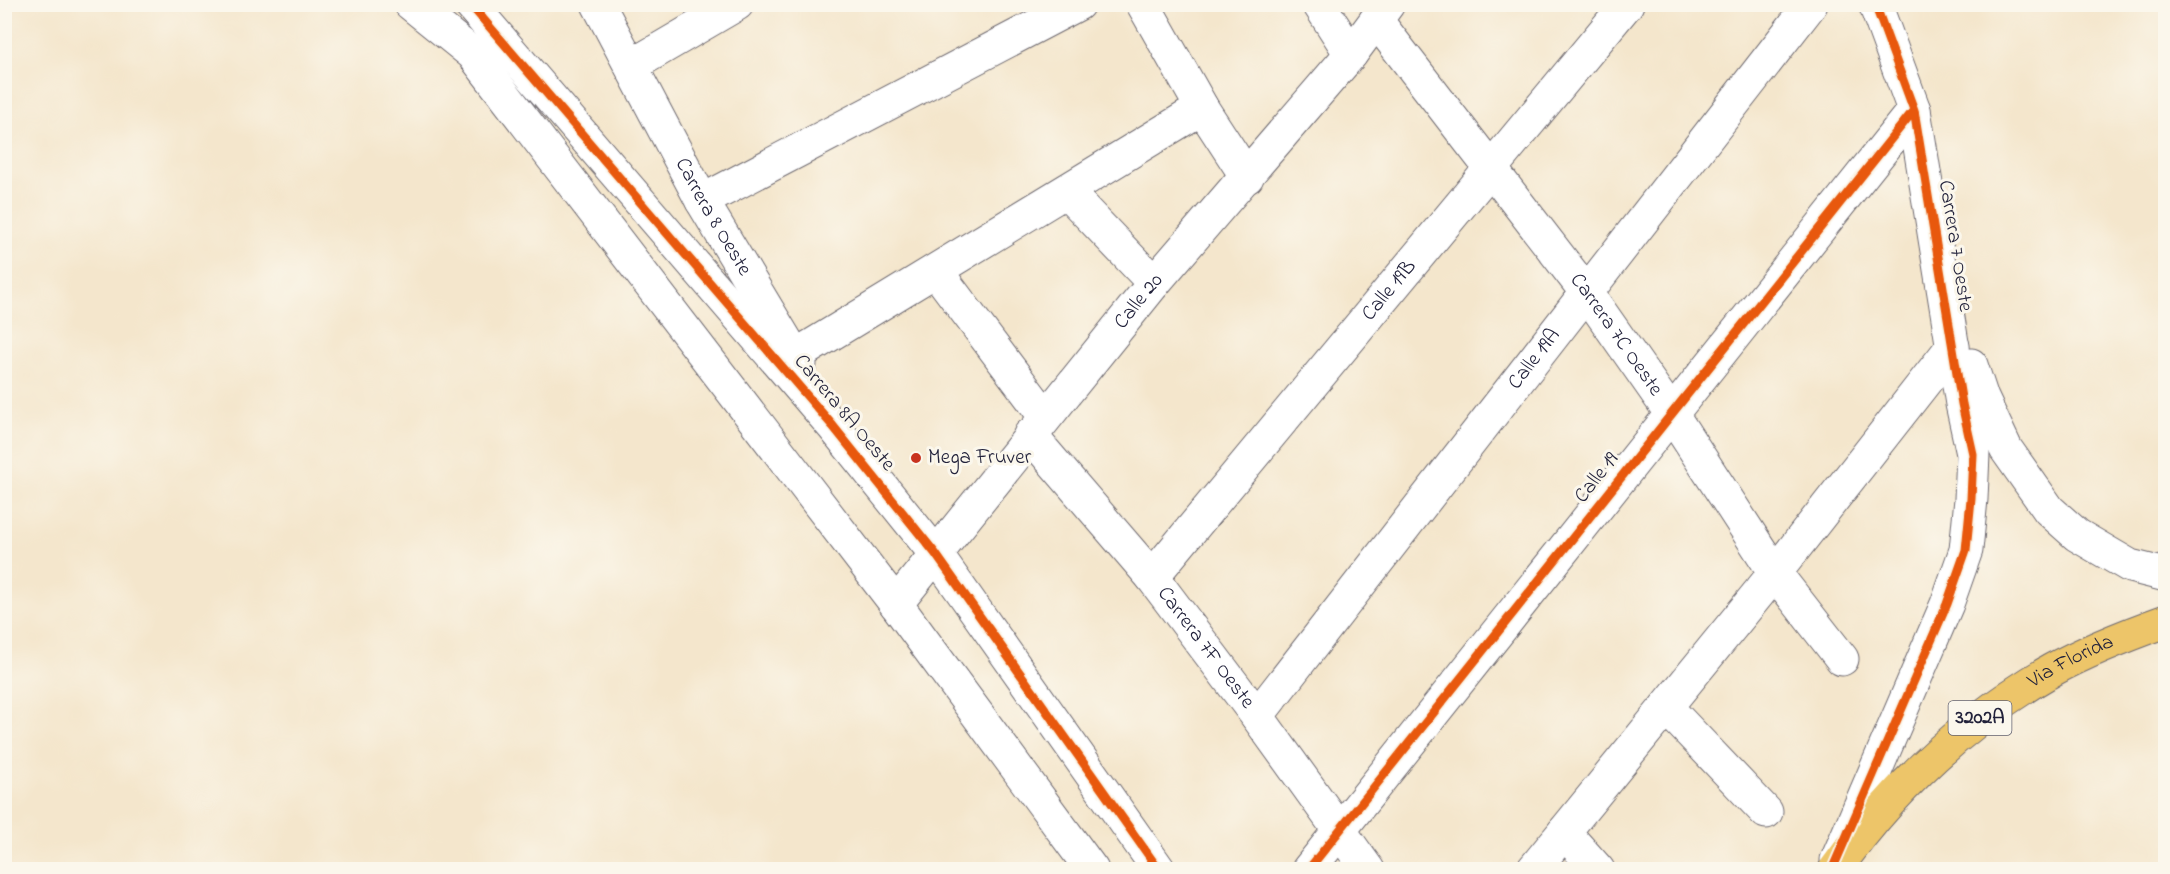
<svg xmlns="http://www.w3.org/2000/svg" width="2170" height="874" font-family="'Indie Flower',sans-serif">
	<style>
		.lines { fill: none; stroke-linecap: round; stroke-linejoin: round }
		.minor-casing { stroke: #6c676e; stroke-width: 35 }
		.major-casing { stroke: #6c676e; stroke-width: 35 }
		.minor { stroke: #fff; stroke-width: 33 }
		.major { stroke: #edc569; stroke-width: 33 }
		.cycleway-casing { stroke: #fbf7ec; stroke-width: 13 }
		.cycleway { stroke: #e8590c; stroke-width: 9 }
		.poi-dot { fill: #c8321e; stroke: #fbf7ec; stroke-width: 2 }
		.labels { text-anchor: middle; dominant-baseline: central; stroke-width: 6; stroke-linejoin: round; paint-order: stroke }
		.shield { fill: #fbf7ec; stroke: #636270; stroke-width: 1.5 }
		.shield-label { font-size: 20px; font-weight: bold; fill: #22223b }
		.street-label { font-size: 21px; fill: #22223b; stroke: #fbf7ec }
		.poi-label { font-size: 21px; fill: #22223b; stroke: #fbf7ec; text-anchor: start }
	</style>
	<rect width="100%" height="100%" fill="#fbf7ec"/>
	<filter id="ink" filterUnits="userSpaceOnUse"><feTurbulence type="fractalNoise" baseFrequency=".0167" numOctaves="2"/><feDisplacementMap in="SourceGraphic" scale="12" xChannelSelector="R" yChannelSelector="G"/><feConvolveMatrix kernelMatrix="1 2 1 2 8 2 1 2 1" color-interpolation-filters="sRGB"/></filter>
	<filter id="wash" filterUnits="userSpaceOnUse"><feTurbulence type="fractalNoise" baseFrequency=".008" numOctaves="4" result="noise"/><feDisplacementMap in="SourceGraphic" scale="24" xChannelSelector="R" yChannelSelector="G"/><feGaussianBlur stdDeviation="1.35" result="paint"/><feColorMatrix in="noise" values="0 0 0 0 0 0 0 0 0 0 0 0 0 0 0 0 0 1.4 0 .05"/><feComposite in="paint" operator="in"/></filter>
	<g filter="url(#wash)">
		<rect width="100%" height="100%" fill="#f4e6cc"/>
	</g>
	<g filter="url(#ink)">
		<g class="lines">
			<defs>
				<g id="minor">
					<path d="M411,4L473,54L896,604L1092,870"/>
					<path d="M470,4L833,426L935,553L1159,870"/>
					<path id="s1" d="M598,4L702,201L800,364"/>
					<path d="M1143,4L1202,108L1247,177"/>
					<path d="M1319,4L1351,54"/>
					<path id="s2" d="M1376,20L1587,293L1671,413L1775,573L1842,659"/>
					<path d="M631,66L737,4"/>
					<path d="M1067,192L1154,283"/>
					<path d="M702,201L1078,4"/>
					<path d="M936,271L1045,416"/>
					<path d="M795,356L1202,108"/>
					<path d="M1971,365L1982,398L2006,449L2049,510L2077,535L2130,566L2166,575"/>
					<path id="s3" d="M1030,435L1152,577L1257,716L1368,870"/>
					<path id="s4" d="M1152,577L1627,4"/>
					<path id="s5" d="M896,604L1154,283L1351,54L1388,4"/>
					<path d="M1666,707L1766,812"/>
					<path id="s6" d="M1257,716L1811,4"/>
					<path d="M1564,832L1598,870"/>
					<path d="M1837,860L1947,604L1966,550L1971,499L1973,454L1962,404L1914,110L1875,4"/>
					<path d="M1308,870L1914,110"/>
					<path d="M1533,870L1775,573L1953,346"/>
				</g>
				<g id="major">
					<path id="s7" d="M1835,870C1894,787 1964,721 2052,670C2088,650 2127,635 2166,621"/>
				</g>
			</defs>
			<use href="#minor" class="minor-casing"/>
			<use href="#major" class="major-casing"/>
			<use href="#minor" class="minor"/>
			<use href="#major" class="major"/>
			<defs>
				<path id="cycleway" d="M470,4L833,426L935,553L1159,870
					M1308,870L1914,110
					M1832,870L1947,604L1966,550L1971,499L1973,454L1962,404L1914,110L1875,4"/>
			</defs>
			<use href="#cycleway" class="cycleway-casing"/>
			<use href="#cycleway" class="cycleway"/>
		</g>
	</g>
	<circle class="poi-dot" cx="916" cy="458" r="6"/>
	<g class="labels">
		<rect class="shield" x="1948.5" y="701" width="63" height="34" rx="4.5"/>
		<g class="shield-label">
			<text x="1980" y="718">3202A</text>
		</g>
		<g class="street-label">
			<text stroke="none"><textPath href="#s1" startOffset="242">Carrera 8 Oeste</textPath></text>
			<text transform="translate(1955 246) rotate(81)">Carrera 7 Oeste</text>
			<text stroke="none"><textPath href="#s4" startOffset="372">Calle 19B</textPath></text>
			<text stroke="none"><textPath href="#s5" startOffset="388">Calle 20</textPath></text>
			<text stroke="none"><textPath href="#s2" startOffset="396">Carrera 7C Oeste</textPath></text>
			<text stroke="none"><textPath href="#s6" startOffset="452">Calle 19A</textPath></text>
			<text transform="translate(844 413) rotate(50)">Carrera 8A Oeste</text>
			<text transform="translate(1597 478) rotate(-52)">Calle 19</text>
			<text stroke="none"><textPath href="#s3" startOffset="276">Carrera 7F Oeste</textPath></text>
			<text stroke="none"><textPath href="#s7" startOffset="318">Via Florida</textPath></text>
		</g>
		<g class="poi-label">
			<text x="928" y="458">Mega Fruver</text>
		</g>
	</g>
	<rect width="2170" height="874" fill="none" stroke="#fbf7ec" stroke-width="24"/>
</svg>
